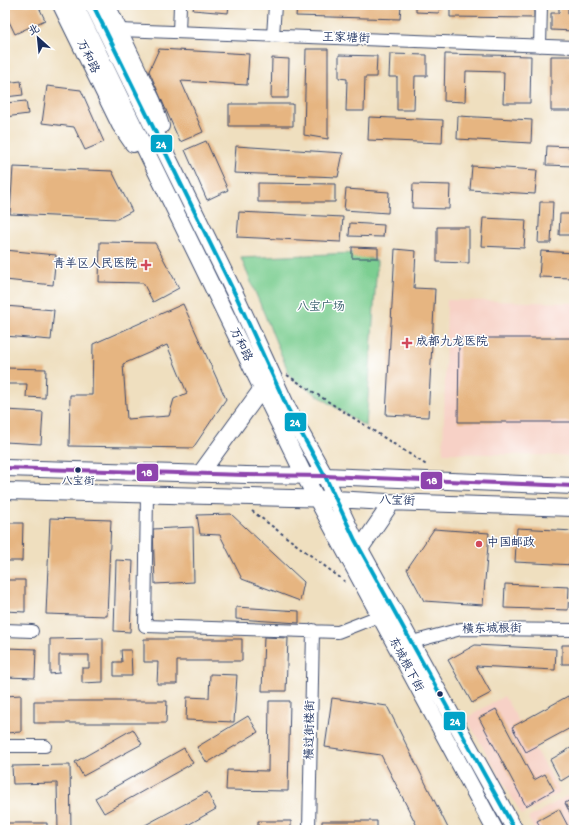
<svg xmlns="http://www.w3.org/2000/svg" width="579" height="835" font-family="'Gochi Hand','LXGW WenKai TC',sans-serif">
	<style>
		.built { fill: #f7d1c6 }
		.green { fill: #7bce91; stroke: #4b7e78 }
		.building { fill: #e6b581; fill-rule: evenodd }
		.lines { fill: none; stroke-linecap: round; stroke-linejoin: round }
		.minor-casing { stroke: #3b496d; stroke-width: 14 }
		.major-casing { stroke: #3b496d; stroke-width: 18 }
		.path { stroke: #3b496d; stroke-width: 2; stroke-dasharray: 3 3; stroke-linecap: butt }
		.minor { stroke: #fff; stroke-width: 12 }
		.major { stroke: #fff; stroke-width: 16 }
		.bus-1-casing { stroke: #fff; stroke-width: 7 }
		.bus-2-casing { stroke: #fff; stroke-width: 7 }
		.bus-1 { stroke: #01a3c8; stroke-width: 4 }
		.bus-2 { stroke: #8e44ad; stroke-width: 4 }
		.poi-dot { fill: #d1495b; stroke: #fff; stroke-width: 1.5 }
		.bus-dot { fill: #1b2f5e; stroke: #fff; stroke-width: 1.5 }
		.labels { text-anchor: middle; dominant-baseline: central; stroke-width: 3; stroke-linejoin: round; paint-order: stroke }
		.bus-label { font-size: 11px; fill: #1b2f5e; stroke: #fff }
		.street-label { font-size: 12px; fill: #1b2f5e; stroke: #fff }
		.poi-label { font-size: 12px; fill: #1b2f5e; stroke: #fff; text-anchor: start }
		.park-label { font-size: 12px; fill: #385f6d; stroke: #fff }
		.line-badge { stroke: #fff; stroke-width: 1.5 }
		.badge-label { font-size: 11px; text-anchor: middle; font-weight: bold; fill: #fff }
	</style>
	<rect width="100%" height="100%" fill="#fff"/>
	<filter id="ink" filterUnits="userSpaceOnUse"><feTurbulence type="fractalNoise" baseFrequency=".025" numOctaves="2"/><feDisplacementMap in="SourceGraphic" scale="8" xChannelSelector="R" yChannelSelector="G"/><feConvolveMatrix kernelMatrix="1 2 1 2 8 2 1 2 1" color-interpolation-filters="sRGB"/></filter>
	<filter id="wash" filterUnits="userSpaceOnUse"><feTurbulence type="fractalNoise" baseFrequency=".012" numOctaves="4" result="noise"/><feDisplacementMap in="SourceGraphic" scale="16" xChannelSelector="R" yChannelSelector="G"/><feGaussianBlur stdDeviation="0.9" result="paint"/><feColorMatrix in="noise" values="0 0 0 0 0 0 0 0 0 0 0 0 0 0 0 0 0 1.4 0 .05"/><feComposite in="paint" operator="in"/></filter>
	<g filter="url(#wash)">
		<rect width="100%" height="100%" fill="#efdfbf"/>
		<path class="built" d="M447,300L574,303V456L443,453Z
			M504,696L560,792L522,815L466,718Z
			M574,792V830H535L528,818Z"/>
		<path class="green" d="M353,253L377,261L366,427L291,378L241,258Z"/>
		<g id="blocks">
			<path class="building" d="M5,5H38L45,20L15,34L5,13Z
				M194,5H229L228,13L193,10Z
				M297,5H401L400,19L296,16Z
				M416,5H440L439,13L416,12Z
				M450,5H534V18L450,17Z
				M559,5H568V14H574V31L551,30V13H559Z
				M159,49L249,54L247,85L181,81L203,132L180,142L149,71Z
				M306,49H328V139L304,135Z
				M390,54L427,55V76H415L414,110H397V77H389Z
				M445,54L531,56L530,103H503L504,72L466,71L465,102L444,101Z
				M339,55L377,56L376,77H365L364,111H346L347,79L339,78Z
				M551,56H574V111H551Z
				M272,58L289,59L288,98H271Z
				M21,81L23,95L5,97V83Z
				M47,86L81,90L104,142L85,150L74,127L42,123Z
				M26,101L28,114L5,117V103Z
				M229,104H293V126H229Z
				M458,116L532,120L531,143L457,139Z
				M369,117L443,120L442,143L368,140Z
				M206,141L228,190L207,200L185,150Z
				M236,146L343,153L338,177L234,173Z
				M547,146L574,147V166L546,165Z
				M472,166L537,170L535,194L470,190Z
				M13,167L112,171L132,211L117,219L10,214Z
				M258,183L335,184V202H258Z
				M413,184L450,185L449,209L412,208Z
				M346,189L389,192L388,213L344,210Z
				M540,202H553L551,243H538Z
				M239,212L343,217L341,242L237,237Z
				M560,214H572L571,235H559Z
				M483,218L526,220L524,248L481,246Z
				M350,223L384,225L383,237L349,236Z
				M437,227H469V263L437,262Z
				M100,242L155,243L179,288L153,302L143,283L99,282Z
				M352,247L378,248V258H352Z
				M395,249L416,251L414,288L435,289L428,417L386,415Z
				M5,250L56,255L53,285L5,280Z
				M541,251L574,253V278L539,277Z
				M183,304L226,399L193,448L69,446L70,395H92L93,344ZM167,345L187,393L174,399L169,416L127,419L123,364Z
				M5,306L54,310L51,340L5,336Z
				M459,338H574V422H458Z
				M5,368L46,369L45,398L26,397L27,384H5Z
				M5,410L43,412L41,444L5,442Z
				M231,514L304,582L300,601L242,579L220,535L200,534L197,515Z
				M50,518L111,520L107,616L46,614Z
				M5,523H23L22,561H5Z
				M193,527L194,582L155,584L153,529Z
				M517,528L574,531V565L515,562Z
				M434,529L489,533L483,605L424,601L407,569Z
				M116,560L133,561L130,632L114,631Z
				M5,580H25V612L5,611Z
				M505,584L569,587L568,610L504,608Z
				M236,607L299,611V623L236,619Z
				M264,637L288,638L286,691H262Z
				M103,638V682L82,683V668H89V655H59V673L50,674V639Z
				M144,639H242V661H177V684H157L158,662H144Z
				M475,645L556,649L555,670L476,666L491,693L472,703L448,660Z
				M562,645H574V664H562Z
				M5,648L36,649L35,678L5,677Z
				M121,650H131L132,676H114V662H122Z
				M210,674L237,675L234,722L186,720L187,697L209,698Z
				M21,695V732L5,733V696Z
				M568,696L574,707V726L526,752L512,727Z
				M332,698L387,706L449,830H419L381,755L325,747Z
				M34,701H167L166,723H34Z
				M269,701H290L288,791L226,790L227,770L268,771Z
				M496,709L534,780L545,774L554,790L526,806L479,718Z
				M248,716L258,732L207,763L197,747Z
				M133,729L142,744L83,776L75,762Z
				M574,746V773L561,781L550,760Z
				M184,748L193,763L104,813L95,798Z
				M70,765L71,830H58L57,783L13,784L12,766Z
				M207,792L216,809L179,830H136Z
				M574,798V821L565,803Z
				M559,809L570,830H542L537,821Z
				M258,821H291V830H258Z
				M322,821H377V830H322Z
				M5,823H47V830H5Z"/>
		</g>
	</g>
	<g filter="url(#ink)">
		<use href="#blocks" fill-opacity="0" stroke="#3b496d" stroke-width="1"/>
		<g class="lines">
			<defs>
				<path id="minor" d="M119,30L574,47
					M179,32L180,5
					M273,36L275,5
					M540,46L541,5
					M147,495L145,626L338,632L379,616
					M5,630L32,631
					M412,642L461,629L574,630
					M5,746H45
					M309,830L313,630"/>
				<path id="major" d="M61,5L120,125L133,144
					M75,5L304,475L495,830
					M93,5L237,298L288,409L325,476L355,540L515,830
					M107,5L153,102L161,126
					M5,468L246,475L325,476L574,486
					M200,474L261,390
					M5,491L335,499L387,502L574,508
					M360,549L392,502"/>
			</defs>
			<use href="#minor" class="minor-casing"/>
			<use href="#major" class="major-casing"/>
			<path class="path" d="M287,375L428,466
				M252,511L347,583"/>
			<use href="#minor" class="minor"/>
			<use href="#major" class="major"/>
			<defs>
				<path id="bus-1" d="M93,5L237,298L288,409L325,476L355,540L515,830"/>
				<path id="bus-2" d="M5,468L246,475L325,476L574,486"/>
			</defs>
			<use href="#bus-1" class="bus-1-casing"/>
			<use href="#bus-2" class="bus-2-casing"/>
			<use href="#bus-1" class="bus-1"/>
			<use href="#bus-2" class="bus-2"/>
		</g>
	</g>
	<g class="poi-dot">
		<path d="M144 259h4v4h4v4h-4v4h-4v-4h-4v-4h4z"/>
		<path d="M405 337h4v4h4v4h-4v4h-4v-4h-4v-4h4z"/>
		<circle cx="479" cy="544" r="4"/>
	</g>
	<g class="bus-dot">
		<circle cx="78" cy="470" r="3.5"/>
		<circle cx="440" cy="694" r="3.5"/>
	</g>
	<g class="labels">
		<g class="bus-label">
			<text x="78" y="482">八宝街</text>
		</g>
		<g class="street-label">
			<text transform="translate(346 39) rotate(2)">王家塘街</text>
			<text transform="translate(87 57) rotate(64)">万和路</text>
			<text transform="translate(240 345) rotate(64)">万和路</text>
			<text transform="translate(397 502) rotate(2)">八宝街</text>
			<text transform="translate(492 630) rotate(-1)">横东城根街</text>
			<text transform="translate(405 665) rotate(62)">东城根下街</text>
			<text transform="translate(311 730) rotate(-89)">横过街楼街</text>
		</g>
		<g class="poi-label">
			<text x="137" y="265" text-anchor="end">青羊区人民医院</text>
			<text x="416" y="343">成都九龙医院</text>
			<text x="487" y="544">中国邮政</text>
		</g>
		<g class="park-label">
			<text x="321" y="308">八宝广场</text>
		</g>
	</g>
	<g class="line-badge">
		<rect x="150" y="134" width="23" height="19" rx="4" fill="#01a3c8"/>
		<rect x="284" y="412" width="23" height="20" rx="4" fill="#01a3c8"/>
		<rect x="136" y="463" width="23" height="19" rx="4" fill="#8e44ad"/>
		<rect x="420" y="471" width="23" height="19" rx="4" fill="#8e44ad"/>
		<rect x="443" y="711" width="23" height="20" rx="4" fill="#01a3c8"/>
	</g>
	<g class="badge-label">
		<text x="161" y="148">24</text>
		<text x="295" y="426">24</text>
		<text x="147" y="476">18</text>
		<text x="432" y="484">18</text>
		<text x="455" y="725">24</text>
	</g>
	<rect width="579" height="835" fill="none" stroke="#fff" stroke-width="20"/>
	<g transform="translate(38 38) rotate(333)" stroke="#ffffff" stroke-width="3" paint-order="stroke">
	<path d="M0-3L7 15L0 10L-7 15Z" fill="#1b2f5e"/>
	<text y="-6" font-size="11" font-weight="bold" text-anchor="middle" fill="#1b2f5e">北</text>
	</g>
</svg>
